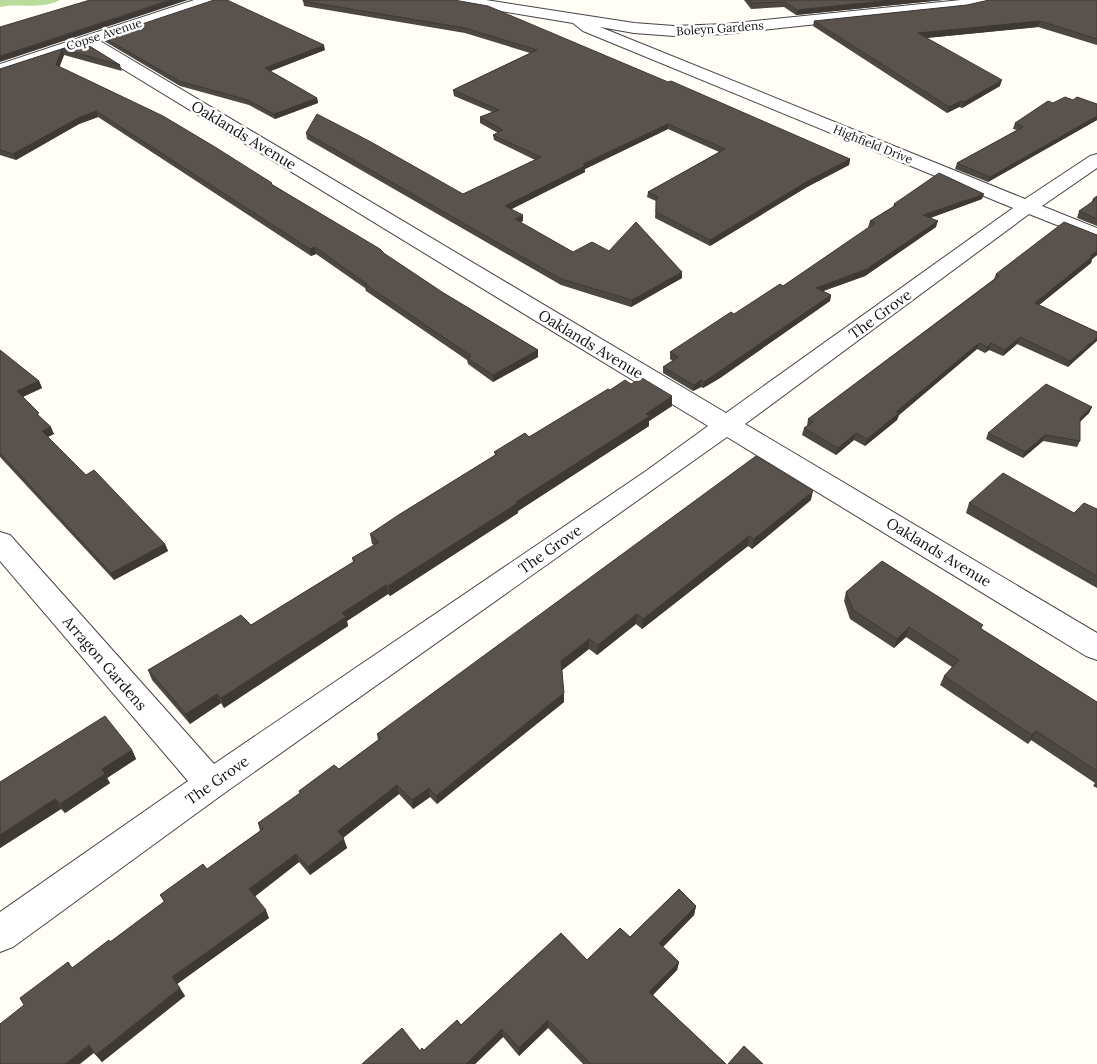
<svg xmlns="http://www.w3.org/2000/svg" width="1097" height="1064" font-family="Lora,serif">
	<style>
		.forest { fill: #b9dc9c }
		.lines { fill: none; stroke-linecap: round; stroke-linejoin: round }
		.minor-casing { stroke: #444; stroke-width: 2 }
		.minor { fill: #fff; fill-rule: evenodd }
		.wall { fill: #4d4742 }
		.shaded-wall { fill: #3f3936 }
		.building { fill: #5a524d; stroke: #3f3936 }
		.labels { text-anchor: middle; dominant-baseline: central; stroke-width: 5; stroke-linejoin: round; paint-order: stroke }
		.far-street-label { font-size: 12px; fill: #111; stroke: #fff }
		.street-label { font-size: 15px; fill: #111; stroke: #fff }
	</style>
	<rect width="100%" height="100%" fill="#fffdf5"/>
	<path class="forest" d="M0,0H60C41,10 20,3 0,7Z"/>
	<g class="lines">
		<defs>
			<path id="minor" d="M194,0H216L214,3L100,41L726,413L1013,208L583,31L573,23L458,4L453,3L451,0H486L634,23L674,26L726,24L961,0H991L989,3L965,8L726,34L674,36L634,33L600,27L1025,199L1090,156L1097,154V168L1042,206L1097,228V241L1029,214L745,424L1097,633V660L1086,656L727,437L223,794L13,947L0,952V912L188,781L0,561V532L10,535L214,764L646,471L708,426L85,46L0,74V64Z"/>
		</defs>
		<use href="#minor" class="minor-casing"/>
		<use href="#minor" class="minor"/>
	</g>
	<path class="wall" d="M303,0H454L850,159L849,165L807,187L710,246L655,218L656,201L647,197L648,192L719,152L668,129L585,169V172L511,209L523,221L520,222L573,252L609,251L682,278L631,307L561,285L307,139L306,133L463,194L535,160L494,140L493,135L498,133L480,123V117L492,112L454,96L453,90L530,53L465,33L304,6Z
		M744,0H943L796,15L784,7L751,9Z
		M1097,0V45L1038,27L926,38L1000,86L962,108L959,107L947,113L813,26L814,21L967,5Z
		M103,37L325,50L270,71L317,98L318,103L275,119L249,105L180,86L104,41Z
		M83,42L120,65L122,71L64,55L59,67L273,185L385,254L442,292L538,350V357L493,382L468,364L467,360L366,291L365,288L316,254L311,256L98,117L79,124L16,160L0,155V69Z
		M1073,100L1097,120L988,182L955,169L957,163L1017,130L1013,129L1015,123L1053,103Z
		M1097,196V226L1077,218L1079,211L1091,203L1093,199Z
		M982,199L930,218L936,227L865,276L823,291L831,295L830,301L720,378L703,388L701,387L693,391L663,373V367L673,361L670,359V352L783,286L870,227H868L870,221L893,207L894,204Z
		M1097,235V255L1092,259L1091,263L1039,305L1097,332L1068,367L1017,344L1003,356L989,350L985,353L977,349L899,415L897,420L865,446L854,440L836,455L802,435L804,428L807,426L808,419L994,279L996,274Z
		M0,350L39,381L42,388L23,397L41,418L54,434L48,437L86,475L165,544L168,551L114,580L0,457Z
		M631,384L672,406L649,421V426L518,511V513L390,596L388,594L347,621L348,626L224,708L221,703L190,724L152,680L148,670L251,625L353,562L352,558L374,545L372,544L370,534L495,455L494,452L529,437L610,390Z
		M1092,407L1089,413L1080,422V441L1077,447L1043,441L1023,458L986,439L988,433Z
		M811,500L752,549L748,546L642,629L636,624L597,655L589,649L562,670L564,702L437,804L430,797L413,809L399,794L343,838L347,848L310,875L299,862L255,896L269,918L177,984L185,996L102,1062L94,1053L72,968L110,942L164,902L160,895L207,869L260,831L258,823L300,794L299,791L339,769L378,740L377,734Z
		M969,503L1074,513L1097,509V588L966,513Z
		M846,592L983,625L981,629L1097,702V788L1093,786L1095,783L1031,740L1028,744L940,685L944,676L952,667L906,637L894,648L850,619L844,601Z
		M132,750L136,759L107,778L110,783L65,813L61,809L0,848V782Z
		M679,889L696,906L694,915L663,947L679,962L677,970L653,995L726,1064H583L548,1028L519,1056L503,1037L475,1064H362L402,1028L420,1051L422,1048L424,1050L457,1020L461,1025L561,933L587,960L620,928L630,937Z"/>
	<path class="shaded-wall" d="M170,0H188L0,62V56Z
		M892,0H943L796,15L797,10Z
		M1040,21L1038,27L916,39L918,33Z
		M324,45L325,50L266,73L265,68Z
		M62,49L64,55L58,71L56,65Z
		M1002,80L1000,86L962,108L964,102Z
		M317,98L318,103L275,119L274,114Z
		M961,101L959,107L947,113L949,107Z
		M96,111L98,117L79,124L16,160L13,154L78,118Z
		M1097,116V120L988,182L990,177Z
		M668,124V129L585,169V172L506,212L505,206L583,164Z
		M850,159L849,165L807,187L710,246V240L808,181Z
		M984,194L982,199L922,221L923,215Z
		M523,215V221L515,225V219Z
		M938,221L936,227L865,276L815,294L816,288Z
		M315,247L316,254L311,256L310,249Z
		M1097,251V255L1092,259L1091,263L1033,310L1035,303L1090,256Z
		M682,272V278L631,307L632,300Z
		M831,295L830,301L720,378L703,388L704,382Z
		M1020,337L1017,344L1003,356L1005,350Z
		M1097,337V341L1068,367L1070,361Z
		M979,343L977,349L899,415L897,420L865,446L867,439L896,412Z
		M991,343L989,350L985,353L987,347Z
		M538,350V357L493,382V375Z
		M701,380V387L693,391L694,385Z
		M39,381L42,388L20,398L17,391Z
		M672,396V406L649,421V426L518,511V513L390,596L388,586Z
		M1092,407L1089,413L1077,424L1080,418Z
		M51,427L54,434L45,438L42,431Z
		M856,433L854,440L836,455L838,448Z
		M1045,435L1043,441L1023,458L1025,452Z
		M813,491L811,500L752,549L754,539Z
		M749,536L748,546L642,629L643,619Z
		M165,544L168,551L114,580L111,573Z
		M386,585L388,594L347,621L348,626L224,708L221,698L342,613Z
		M637,614L636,624L597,655L598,645Z
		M909,627L906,637L894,648L897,639Z
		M589,639V649L561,671V661Z
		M564,693V702L437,804L436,796Z
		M217,694L221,703L190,724L186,714Z
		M1036,731L1031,740L1028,744L1032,735Z
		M132,750L136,759L107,778L110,783L65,813L60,804L102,769Z
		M397,785L399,794L340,840L338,831Z
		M429,788L430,797L413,809L412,800Z
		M55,799L61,809L0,848V835Z
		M344,839L347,848L310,875L308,867Z
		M296,854L299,862L253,898L249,889Z
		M696,906L694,915L658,952L659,943Z
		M266,910L269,918L177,984L172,977Z
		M679,962L677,970L648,1000L649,992Z
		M180,988L185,996L102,1062L96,1055Z
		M548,1020V1028L519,1056V1048Z
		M502,1029L503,1037L475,1064H466Z
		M89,1045L95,1052L80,1064H65Z"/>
	<path class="building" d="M90,0H170L0,56V27Z
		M214,0H227L324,45L265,68L317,98L274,114L248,100L179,81L103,37Z
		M303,0H454L488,6L668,82L671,81L850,159L808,181L710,240L656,212V200L658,197L648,192L725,149L668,124L583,164L585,166L505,206L523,215L515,219L573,252L592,242L609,251L636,222L682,272L632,300L561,279L306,133L317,114L371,142L463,194L541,157L493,135L503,130L480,117L499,110L453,90L537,50L465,28L303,1Z
		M749,0H892L797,10L785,2L752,3Z
		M989,0H1097V39L1040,21L918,33L1002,80L964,102L961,101L949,107L814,21L967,5Z
		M83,42L120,65L62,49L56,65L163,116L215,147L272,183L271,184L380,249L385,254L442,292L538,350L493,375L467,358L471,356L365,284H367L315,247L310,249L96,111L78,118L13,154L0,150V69Z
		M1065,97L1073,100L1077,97L1097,104V116L990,177L957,163L1023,127L1015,123L1048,101L1053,103Z
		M939,173L984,194L923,215L938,221L867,269L816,288L831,295L720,371L704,382L701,380L694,385L663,367L678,357L670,352L731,312L734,314L780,284L783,286L875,223L870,221L896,205L894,204Z
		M1097,196V219L1079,211L1095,200L1093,199Z
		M1064,222L1097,235V251L1090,256H1093L1035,303L1097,332V337L1070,361L1020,337L1005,350L991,343L987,347L979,343L896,412L899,413L867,439L856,433L838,448L804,428L813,422L808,419L999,276L996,274Z
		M0,350L39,381L17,391L39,413L37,414L51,427L42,431L86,475L94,470L165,544L111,573L0,453Z
		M642,378L672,396L646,414L650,416L516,502L518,503L388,586L386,585L342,613L346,617L221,698L217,694L186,714L148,670L241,615L251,625L355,561L352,558L379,542L370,534L400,514L497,454L494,452L525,433L529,437L608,389L610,390L625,380L631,384Z
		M1046,384L1092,407L1080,418V441L1045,435L1025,452L988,433Z
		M756,456L813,491L754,539L749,536L643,619L637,614L598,645L589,639L561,661L564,693L436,796L429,788L412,800L397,785L338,831L344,839L308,867L296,854L249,889L266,910L172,977L180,988L96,1055L89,1045L65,1064H0V1024L24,1005L20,998L68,962L72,968L109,940L110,942L165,901L160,895L203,864L207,869L263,829L258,823L300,793L299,791L334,765L339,769L381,738L377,734Z
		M1003,473L1074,513L1084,503L1097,509V576L969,503Z
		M882,561L983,625L980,628L1097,702V771L1036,731L1032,735L944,676L959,660L909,627L897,639L853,610L846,592Z
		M105,716L132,750L102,769L105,774L60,804L55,799L0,835V782Z
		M679,889L696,906L659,943L679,962L649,992L726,1064H591L548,1020L519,1048L502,1029L466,1064H362L402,1028L420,1051L422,1048L424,1050L457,1020L461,1025L561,933L587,960L620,928L630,937Z
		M744,1046L763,1064H728Z"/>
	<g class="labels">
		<g class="far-street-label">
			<text transform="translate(720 28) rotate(-4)">Boleyn Gardens</text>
			<text transform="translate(104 34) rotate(-18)">Copse Avenue</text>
			<text transform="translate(873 144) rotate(22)">Highfield Drive</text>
		</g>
		<g class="street-label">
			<text transform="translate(244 135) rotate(31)">Oaklands Avenue</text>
			<text transform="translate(880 314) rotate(-36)">The Grove</text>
			<text transform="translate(591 344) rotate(31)">Oaklands Avenue</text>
			<text transform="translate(550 549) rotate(-35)">The Grove</text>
			<text transform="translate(939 552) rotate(31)">Oaklands Avenue</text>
			<text transform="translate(105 663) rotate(49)">Arragon Gardens</text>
			<text transform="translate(217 780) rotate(-35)">The Grove</text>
		</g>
	</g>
</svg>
